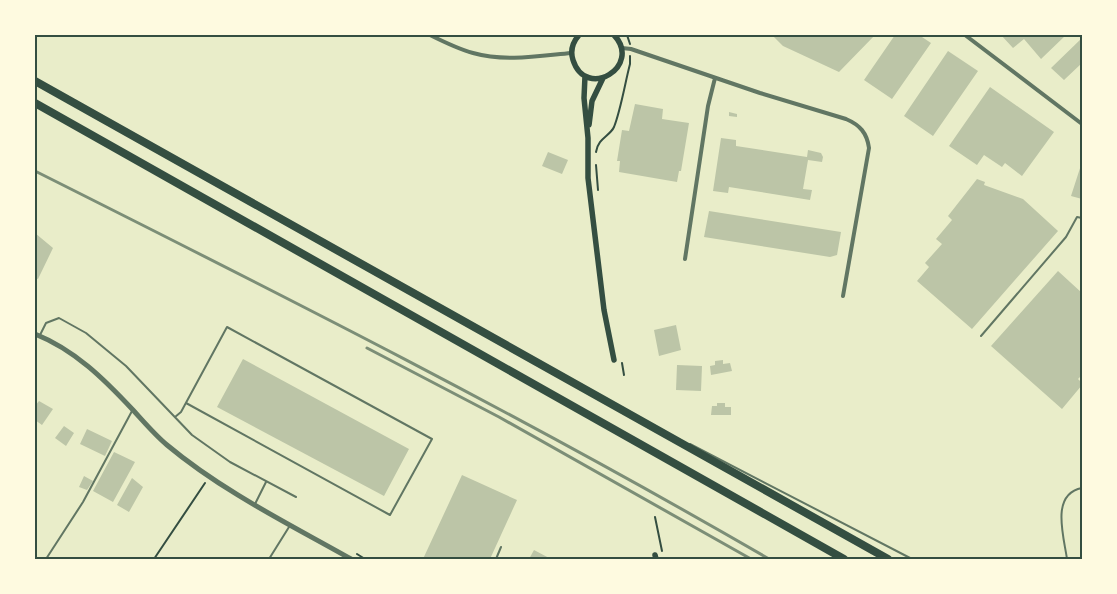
<svg xmlns="http://www.w3.org/2000/svg" width="1117" height="594" font-family="Merriweather,serif">
	<style>
		.building { fill: #bcc5a7 }
		.lines { fill: none; stroke-linecap: round; stroke-linejoin: round }
		.path { stroke: #344e41; stroke-width: 2 }
		.service { stroke: #617663; stroke-width: 2 }
		.minor { stroke: #617663; stroke-width: 4 }
		.tertiary { stroke: #617663; stroke-width: 5 }
		.secondary { stroke: #344e41; stroke-width: 5.5 }
		.motorway { stroke: #344e41; stroke-width: 8 }
		.rail { stroke: #7c8e77; stroke-width: 3 }
		.neatline { fill: none; stroke: #344e41; stroke-width: 2 }
	</style>
	<rect width="100%" height="100%" fill="#e9edc9"/>
	<path class="building" d="M772,35H875L839,72L783,46Z
		M895,35H919L931,43L892,99L864,80Z
		M1001,35H1066L1041,59L1024,39L1013,48Z
		M1082,38V63L1064,80L1051,68Z
		M948,51L978,71L933,136L904,116Z
		M990,87L1054,132L1022,176L1005,163L1002,167L984,155L977,165L949,146Z
		M635,104L663,109L662,119L689,123L681,171H679L677,182L619,172L620,161H617L622,130L629,131Z
		M729,112L737,114V117L729,116Z
		M721,138L736,140V146L807,157L808,150L821,153L823,157L822,162L808,160L803,189L812,190L810,200L729,187L728,193L713,191Z
		M548,152L568,160L562,174L542,166Z
		M1082,162V199L1071,196Z
		M977,179L985,182L984,185L1023,199L1058,231L972,329L917,281L929,267L925,263L942,244L936,239L952,220L948,216Z
		M709,211L841,232L837,255L830,257L704,237Z
		M35,233L53,248L38,279L35,278Z
		M1058,271L1082,293V375L1078,379L1082,383V385L1062,409L991,346Z
		M676,325L681,350L659,356L654,330Z
		M243,359L409,449L384,496L217,407Z
		M723,360V364L730,363L732,371L711,375L710,366L715,365V361Z
		M677,365L702,366L701,391L676,390Z
		M39,401L53,409L42,425L35,420V406Z
		M717,403H725V407H731V415H711L712,406H717Z
		M64,426L74,433L66,446L55,438Z
		M87,429L112,441L105,456L80,444Z
		M114,452L135,462L113,502L93,491Z
		M462,475L517,500L490,559H423Z
		M84,476L93,481L87,490L79,487Z
		M132,478L143,487L129,512L117,505Z
		M534,550L551,559H529Z"/>
	<g class="lines">
		<path class="path" d="M627,35L630,44
			M596,152C598,138 610,136 614,127C621,109 625,83 630,64V56
			M596,165L598,190
			M622,363L624,375
			M655,517L662,551
			M357,554L365,559
			M154,559L205,483"/>
		<path class="service" d="M40,335L46,323L59,318L86,333L126,366L192,435L230,462L296,497
			M981,336L1066,237L1077,217L1082,218
			M175,417L181,412L227,327L432,439L390,515L186,403
			M690,444L912,559
			M255,504L266,482
			M46,559L83,502L132,411
			M269,559L289,527
			M496,559L501,547
			M1067,559C1064,537 1050,494 1082,488"/>
		<path class="minor" d="M430,35C444,42 458,49 473,53C505,62 539,56 571,53
			M965,35L1082,124
			M622,48L631,49L760,93L846,119C860,125 867,133 869,148L843,296
			M685,259L708,106L715,78"/>
		<path class="tertiary" d="M35,334C75,350 104,379 133,410C144,422 155,435 167,445C222,491 289,524 351,559"/>
		<path class="secondary" d="M579,35C573,42 570,51 573,60C586,101 643,66 614,35
			M585,76L584,98L588,138V178L604,310L614,360
			M589,125L592,101L603,78
			M655,555L656,559"/>
		<path class="motorway" d="M35,81L888,559
			M35,103L844,559"/>
		<path class="rail" d="M35,171C282,295 530,420 769,559
			M367,348L499,417L751,559"/>
	</g>
	<rect width="1117" height="594" fill="none" stroke="#fefae0" stroke-width="72"/>
	<rect x="36" y="36" width="1045" height="522" class="neatline"/>
</svg>
